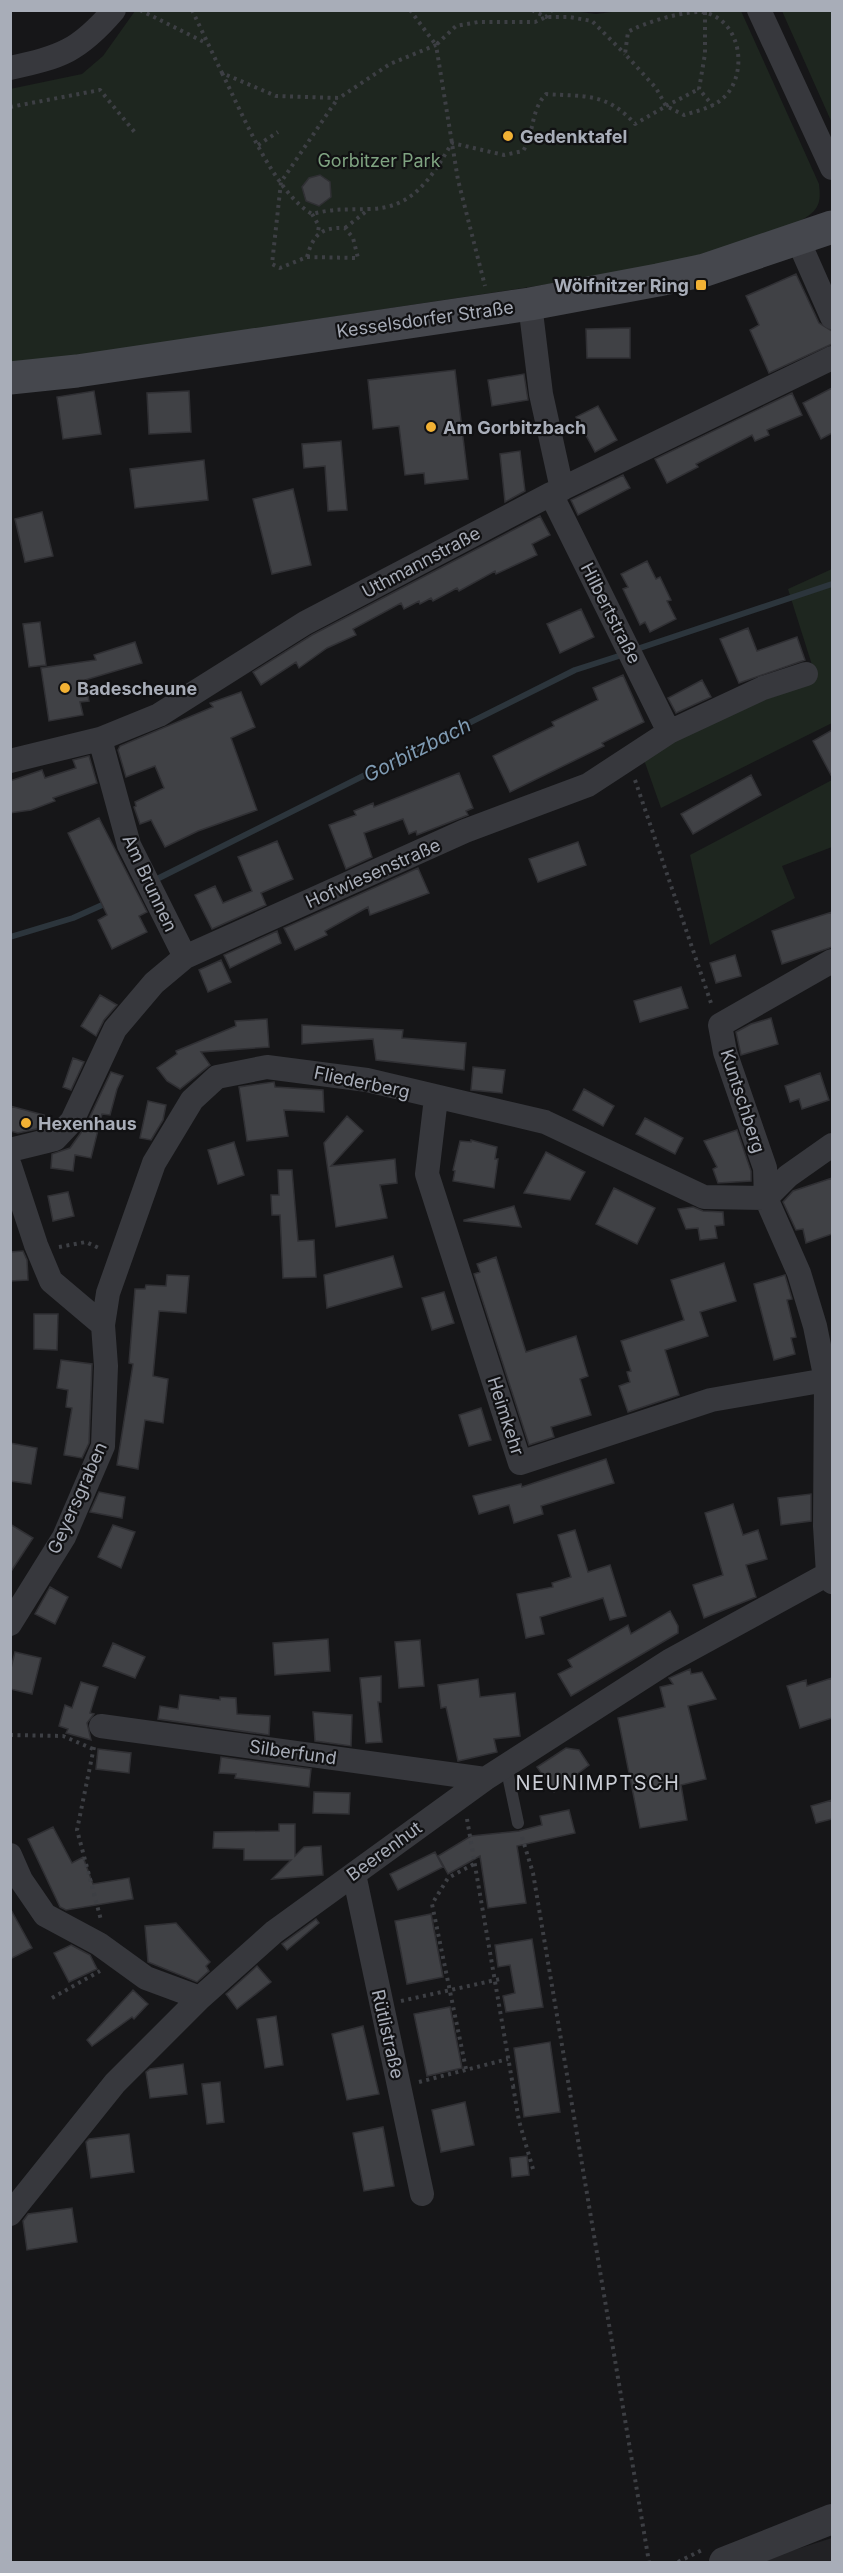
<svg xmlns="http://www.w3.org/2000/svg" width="843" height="2573" font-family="Inter,sans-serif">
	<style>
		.built { fill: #222225 }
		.green { fill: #1e261f }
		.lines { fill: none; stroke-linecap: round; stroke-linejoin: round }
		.stream { stroke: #2c353c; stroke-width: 6 }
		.building { fill: #404145; stroke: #303034; stroke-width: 1.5 }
		.path { stroke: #3d3f44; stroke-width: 4; stroke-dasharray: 3 4.5; stroke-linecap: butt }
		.service { stroke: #37383d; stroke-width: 12 }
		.minor { stroke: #37383d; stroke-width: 24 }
		.tertiary { stroke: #37383d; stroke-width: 30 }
		.secondary { stroke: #45474d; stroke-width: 33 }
		.poi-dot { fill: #f2b134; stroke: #111113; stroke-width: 2 }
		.labels { text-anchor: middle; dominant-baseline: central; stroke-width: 4.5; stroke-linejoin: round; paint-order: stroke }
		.poi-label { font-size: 18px; font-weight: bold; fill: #a8adb8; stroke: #111113; text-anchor: start }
		.park-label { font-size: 18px; fill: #7fa381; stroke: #111113 }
		.street-label { font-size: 18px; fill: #a8adb8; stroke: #111113 }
		.water-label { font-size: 20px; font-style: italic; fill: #7f9bb3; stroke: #111113 }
		.neighbourhood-label { font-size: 20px; letter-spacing: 1.5px; fill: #c9ccd4; stroke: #111113 }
	</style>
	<rect width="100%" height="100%" fill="#161618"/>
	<path class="built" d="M832,2538V2562H756Z"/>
	<path class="green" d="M565,10L596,14L627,10L741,11L819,184C820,194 821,203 814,211C790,237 662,264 622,273L67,357L11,363L10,89L82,74L103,56L135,11Z
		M782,11H832V123Z
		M832,569V723L661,808L643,757L812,665L788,589Z
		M832,780V847L782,866L795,898L710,945L690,855Z"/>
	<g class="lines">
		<path class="stream" d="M634,650L832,584
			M153,881L575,670L625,654
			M10,937L73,918L109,902"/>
	</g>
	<path class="building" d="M320,175L330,182L331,197L319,206L306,201L302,187L309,178Z
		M796,274L819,323L832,331V344L769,373L750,330L759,325L746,296Z
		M630,328V358H587L586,329Z
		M455,370L468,479L425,484L424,473L405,475L399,426L373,429L368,380Z
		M524,374L528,400L492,406L488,380Z
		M832,388V433L821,439L803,403Z
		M94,391L101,434L63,439L57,397Z
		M189,391L191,432L149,434L147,393Z
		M792,393L802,415L767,430L769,435L755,441L752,435L696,464L698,467L667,483L655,459Z
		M598,406L617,440L595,452L576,417Z
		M341,441L347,510L328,511L325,466L304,468L302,444Z
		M520,451L525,491L505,502L500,454Z
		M204,460L208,500L135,508L130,469Z
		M623,475L630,488L578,515L571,500Z
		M293,489L311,565L272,574L253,499Z
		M42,512L53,556L25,562L15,519Z
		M540,516L550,535L532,544L537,555L496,574L495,571L459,591L457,588L433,601L431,598L420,604L419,601L404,609L401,603L353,629L356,635L327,648L299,668L296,662L261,685L253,672L312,635Z
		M647,561L656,579L660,577L671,600L667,601L676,619L650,632L645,622L640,625L623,589L628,587L621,574Z
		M581,609L594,637L560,653L547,624Z
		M40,622L46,665L29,667L23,624Z
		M748,628L757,651L797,637L805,660L739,683L720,639Z
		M135,642L142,663L85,680L89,701L80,702L83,715L49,721L41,668L96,660L94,655Z
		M623,675L644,722L602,743L604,746L510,792L493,756L554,726L552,722L598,700L593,688Z
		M702,680L711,697L676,713L668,698Z
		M241,692L255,727L231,738L257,810L198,831L165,847L151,820L140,824L134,807L136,806L135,802L164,788L155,766L126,777L118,750L120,746L213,707L210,703Z
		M832,730V777L813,741Z
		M89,756L97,783L53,798L55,801L31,810L10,813V781L42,770L45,778L76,768L73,760Z
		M459,773L473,808L466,811L468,815L417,835L416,831L409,834L403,819L364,833L372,857L346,869L329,825L356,815L354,811L373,803L374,807Z
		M751,775L761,795L693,834L681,814Z
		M99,818L147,912L139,916L147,932L112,949L98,920L107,915L68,833Z
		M277,841L293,879L261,893L266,905L212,929L195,895L215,886L223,903L252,891L238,857Z
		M578,842L586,865L538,882L529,859Z
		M418,868L429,893L370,915L368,907L325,931L327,935L295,950L284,928Z
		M832,912V947L782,964L772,931Z
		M277,931L281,943L230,968L224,955Z
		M735,955L741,976L716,983L710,963Z
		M221,960L231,982L208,992L199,970Z
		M681,987L688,1008L640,1022L634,1001Z
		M100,995L117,1005L104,1020L96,1036L81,1026Z
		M771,1018L778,1044L741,1055L736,1032L751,1024Z
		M267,1019L269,1047L201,1052L210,1065L180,1089L167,1081L157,1068L177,1054L176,1051L236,1026L235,1021Z
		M302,1025L403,1030L402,1038L466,1043L464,1070L376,1060L373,1039L302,1044Z
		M73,1058L84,1062L71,1090L63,1087Z
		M473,1067L505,1070L502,1093L471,1090Z
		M111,1072L123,1076L117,1089L110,1115L102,1114L91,1158L75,1155L73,1171L51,1168L52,1154L70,1148L85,1127Z
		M820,1073L829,1100L802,1109L799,1099L790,1102L785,1086Z
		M274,1082L275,1087L323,1090L324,1112L284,1110L288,1136L247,1141L239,1087Z
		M584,1089L614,1106L603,1126L573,1110Z
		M148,1101L166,1105L163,1120L151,1140L140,1138Z
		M10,1106L44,1115L41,1128L18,1133L10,1131Z
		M347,1116L363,1131L331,1166L395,1159L397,1183L380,1185L387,1218L336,1227L324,1143Z
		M645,1118L683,1138L675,1154L636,1134Z
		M737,1130L751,1171V1181L718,1183L713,1169L717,1167L704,1141Z
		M471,1140L497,1147L495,1159H498L494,1188L453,1181L455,1171L453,1170L460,1141L471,1142Z
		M234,1142L244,1175L218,1184L208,1150Z
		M546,1152L585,1172L570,1200L524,1193Z
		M278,1170H292L298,1241L314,1240L316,1277L283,1278L280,1215H272L271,1195H279Z
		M832,1178V1234L806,1243L803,1229L796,1230L783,1202L793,1191Z
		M614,1188L655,1208L637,1244L596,1224Z
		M68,1192L74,1216L53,1221L48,1196Z
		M514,1206L521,1227L464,1221V1220Z
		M693,1207L703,1211L723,1212L724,1225L715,1226L717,1238L700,1240L698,1228L686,1229L678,1209Z
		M23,1251L27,1260L28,1280L10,1281V1252Z
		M393,1256L402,1287L327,1308L324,1275Z
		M496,1257L526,1352L576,1336L588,1376L580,1379L591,1415L551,1427L554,1437L529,1445L474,1274L480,1272L477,1264Z
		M724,1263L736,1301L700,1312L708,1336L665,1350L679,1395L628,1412L619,1386L630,1382L627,1372L631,1371L621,1341L684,1320L671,1280Z
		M167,1275L189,1276L186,1313L159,1311L153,1376L168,1379L163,1423L145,1420L138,1469L117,1465L133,1364L129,1363L135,1289H145L146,1285L166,1286Z
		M785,1275L792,1299L787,1300L796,1337L791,1338L795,1354L774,1360L754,1284Z
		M444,1292L454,1323L432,1330L422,1298Z
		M34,1314H58L57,1350L34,1349Z
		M61,1360L92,1364L89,1443L82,1458L64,1455L72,1408L66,1407L68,1390L57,1388Z
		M481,1408L491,1440L469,1446L459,1415Z
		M10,1443L37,1448L31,1484L10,1481Z
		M606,1459L614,1483L541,1506L543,1514L514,1523L509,1505L479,1514L473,1496L521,1484L522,1487Z
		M99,1492L125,1497L122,1518L90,1512Z
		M811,1494V1521L781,1525L778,1498Z
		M733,1504L743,1535L758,1530L767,1559L746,1565L756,1597L704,1618L693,1585L723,1575L705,1513Z
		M10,1524L33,1538L10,1573Z
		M113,1525L135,1532L121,1568L98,1557Z
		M575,1530L588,1572L610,1565L626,1616L610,1620L603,1598L540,1617L544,1634L526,1638L517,1594L553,1587L552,1583L571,1577L558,1535Z
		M50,1587L68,1597L55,1624L35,1614Z
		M670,1611L678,1626V1633L571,1696L558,1674L572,1667L568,1660L628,1625L631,1634Z
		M328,1639L330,1671L275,1675L273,1643Z
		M420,1640L424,1686L399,1688L395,1642Z
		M113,1643L145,1657L135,1678L103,1666Z
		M15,1652L41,1658L32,1694L10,1689V1672Z
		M690,1669L691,1674L702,1672L716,1699L688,1706L706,1779L681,1785L687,1820L640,1828L618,1718L665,1707L660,1687L673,1684L669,1678Z
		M381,1676V1702H378L382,1742L366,1743L360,1678Z
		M832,1678V1718L800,1728L787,1686L806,1680L807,1686Z
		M478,1679L480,1697L515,1693L520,1736L494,1739L497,1752L458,1761L446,1707L441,1708L438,1685Z
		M81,1682L98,1687L90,1713L94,1714L87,1723L91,1740L66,1733L68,1729L59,1726L65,1705L72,1708Z
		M180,1695L220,1700V1697L236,1698L237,1714L270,1716L269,1735L158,1719L160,1706L178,1709Z
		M313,1712L352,1715L351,1746L315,1741Z
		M566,1748L579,1750L589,1765L554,1792L537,1767Z
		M98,1749L131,1753L129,1773L96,1769Z
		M221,1757L311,1769L309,1787L235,1778L236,1774L219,1773Z
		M314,1792L350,1793L349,1814L313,1813Z
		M832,1800V1819L816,1823L811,1806Z
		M569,1810L575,1833L517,1846L526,1903L488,1908L480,1856L448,1874L438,1856L471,1836L519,1831L542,1825L540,1816Z
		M279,1824H295V1856L304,1847L321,1846L323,1875L272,1879L291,1860H244V1849L213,1848L214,1832L279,1831Z
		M53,1827L72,1863L83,1857L93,1884L129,1878L133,1899L66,1910L60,1907L28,1839Z
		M435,1852L443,1867L398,1890L390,1874Z
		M10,1908L32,1948L10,1959Z
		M431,1914L443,1977L407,1984L395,1921Z
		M316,1919L319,1923L287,1950L282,1944Z
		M176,1923L210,1962L206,1966L209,1971L197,1982L148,1962L145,1926Z
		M532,1939L543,2007L506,2012L503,1996L515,1993L510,1965L498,1967L495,1945Z
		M71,1945L90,1955L97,1969L69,1982L54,1953Z
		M257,1966L271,1982L237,2009L226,1994Z
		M133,1990L148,2004L134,2019L132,2017L92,2046L87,2040Z
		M450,2007L462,2068L427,2076L414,2014Z
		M276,2016L283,2065L265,2068L257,2019Z
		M363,2026L379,2094L347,2100L332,2034Z
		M550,2042L560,2112L524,2117L514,2048Z
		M183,2064L187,2094L150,2098L146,2072L150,2069Z
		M220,2082L224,2122L207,2124L202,2084Z
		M465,2102L474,2145L441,2152L432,2110Z
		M383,2127L394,2186L364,2191L353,2133Z
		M129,2134L134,2172L91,2178L86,2142L89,2139Z
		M527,2156L529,2175L512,2177L510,2158Z
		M72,2208L77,2242L27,2250L23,2221L28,2214Z"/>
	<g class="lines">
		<path class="path" d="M140,10L206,43
			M192,10L222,73L276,96L339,98L390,64L436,45L458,180L485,286
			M410,10L436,45L456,26L478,22H535L546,17H569L592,21L625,54
			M532,10L546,17L552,10
			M705,12V54L699,89L713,106
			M222,73C242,113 274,192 312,214C336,208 345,210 368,209C413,209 431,178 452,143L504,155L523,151C535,132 530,111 546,94C585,97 606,92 635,124L666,106L656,88L625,54L628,32C642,23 691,8 707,13C740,23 747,68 728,93C717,107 700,110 684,115L666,106
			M666,106L699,89
			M10,107L100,90L137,135
			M258,145L278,132
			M312,214L319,226L318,231
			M345,228L368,210
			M307,257L358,258L353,238L345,228C321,227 313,235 307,257L280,268L272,264L281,182L338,98
			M635,780L712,1006
			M59,1247L86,1242L101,1249
			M10,1735L63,1736L93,1749
			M94,1747L77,1830L101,1920
			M467,1819L513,2086L519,2085
			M522,1837L533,1873L649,2562
			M52,1998L100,1971
			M401,2001L500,1979
			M466,2069L432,1904L448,1878L474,1864
			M419,2082L508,2059
			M513,2086L519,2121L533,2169
			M678,2562L702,2550"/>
		<path class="service" d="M506,1766L518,1823"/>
		<path class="minor" d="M759,10L832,168
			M10,68C61,57 79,51 114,10
			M798,240L832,317
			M530,304L541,394L562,489
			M551,494L669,732
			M100,739L129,845L185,957
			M10,761L100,739L159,715L305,623L551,494L832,358
			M832,961L720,1025L725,1052L765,1168L766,1198L799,1273L815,1326L826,1380L825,1526L828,1574L832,1582
			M436,1098L427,1174L520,1463L711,1400L826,1380
			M10,1150L55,1139L72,1121L115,1029L154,983L185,957L465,831L588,785L669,732L763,688L806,674
			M10,1166L36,1245L51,1281L103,1325
			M766,1198L788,1176L832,1145
			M10,1624L64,1537L103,1446L106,1366L103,1325L108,1293L154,1163L192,1100L217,1077L267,1067L367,1080L545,1122L704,1197L766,1198
			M101,1726L485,1779
			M10,1855L21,1880L45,1915L99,1944L146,1978L200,1998
			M354,1874L422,2194
			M10,2214L115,2083L200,1998L274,1932L485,1779L669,1661L828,1574"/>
		<path class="tertiary" d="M724,2562L832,2519"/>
		<path class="secondary" d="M10,378L77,371L530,304L658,280L705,270L832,227"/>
	</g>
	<g class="poi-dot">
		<circle cx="508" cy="136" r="6"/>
		<rect x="695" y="279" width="12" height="12" rx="3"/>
		<circle cx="431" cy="427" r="6"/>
		<circle cx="65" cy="688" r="6"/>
		<circle cx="26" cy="1123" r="6"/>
	</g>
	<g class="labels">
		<g class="poi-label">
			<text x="520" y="136">Gedenktafel</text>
			<text x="689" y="285" text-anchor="end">Wölfnitzer Ring</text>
			<text x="443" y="427">Am Gorbitzbach</text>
			<text x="77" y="688">Badescheune</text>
			<text x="38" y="1123">Hexenhaus</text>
		</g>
		<g class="park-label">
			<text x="379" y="160">Gorbitzer Park</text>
		</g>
		<g class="street-label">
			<text transform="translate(425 319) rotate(-8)">Kesselsdorfer Straße</text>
			<text transform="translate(421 562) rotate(-28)">Uthmannstraße</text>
			<text transform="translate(611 613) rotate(63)">Hilbertstraße</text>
			<text transform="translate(373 873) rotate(-24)">Hofwiesenstraße</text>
			<text transform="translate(150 883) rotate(65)">Am Brunnen</text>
			<text transform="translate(362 1082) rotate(12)">Fliederberg</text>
			<text transform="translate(743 1101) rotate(72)">Kuntschberg</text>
			<text transform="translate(506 1416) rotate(72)">Heimkehr</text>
			<text transform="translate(77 1498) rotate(-66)">Geyersgraben</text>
			<text transform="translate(293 1752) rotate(8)">Silberfund</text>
			<text transform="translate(384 1851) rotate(-36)">Beerenhut</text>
			<text transform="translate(388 2034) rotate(77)">Rütlistraße</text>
		</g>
		<g class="water-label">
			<text transform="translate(417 750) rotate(-27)">Gorbitzbach</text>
		</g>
		<g class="neighbourhood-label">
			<text x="598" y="1783">NEUNIMPTSCH</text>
		</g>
	</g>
	<rect width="843" height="2573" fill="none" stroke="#a8adb8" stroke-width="24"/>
</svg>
